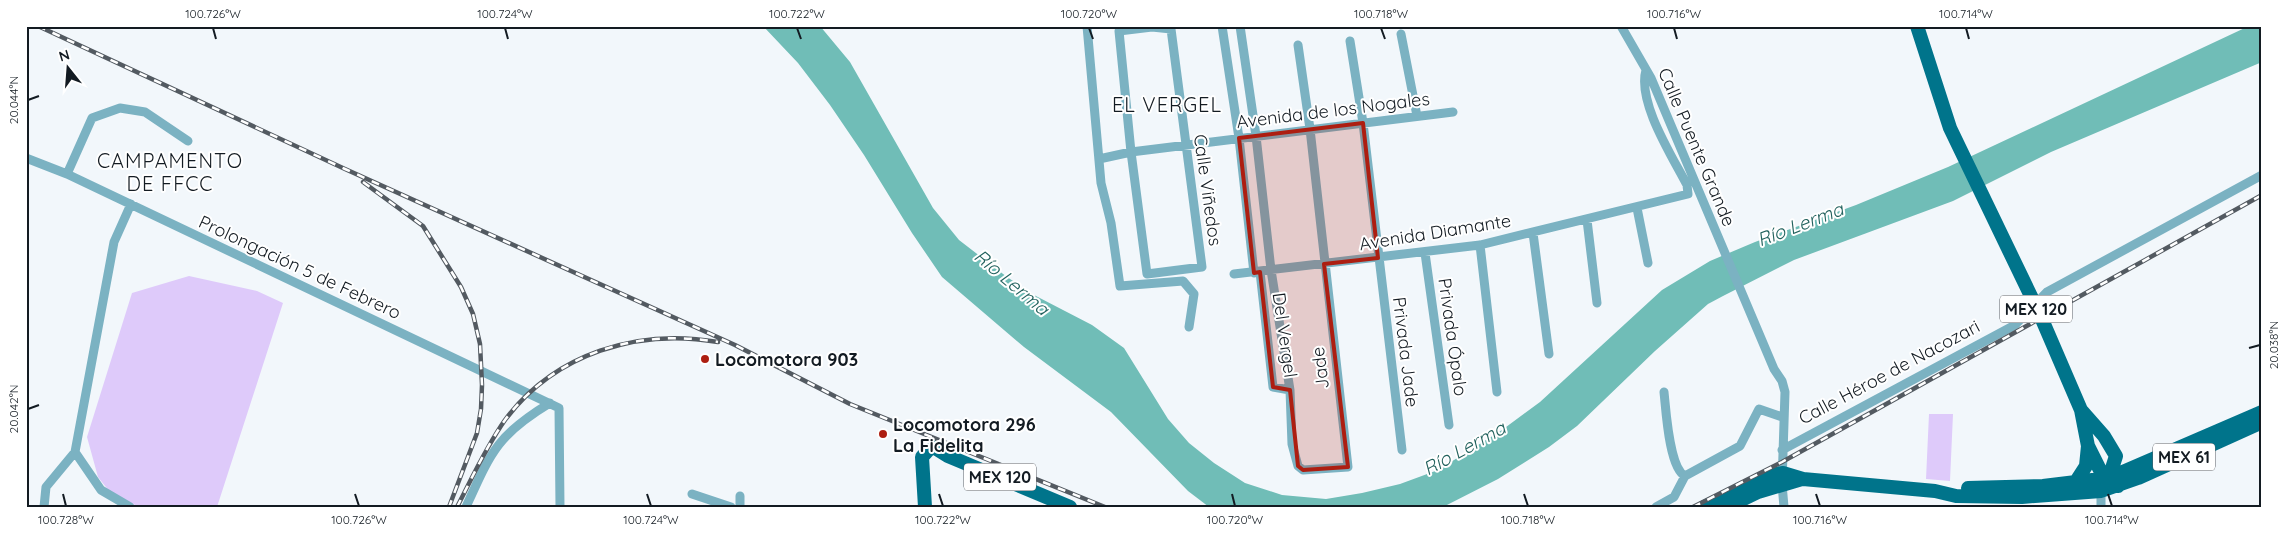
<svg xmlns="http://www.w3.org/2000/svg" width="2288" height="533" font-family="Quicksand,sans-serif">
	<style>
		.green { fill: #decafa }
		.water { fill: #70bdb7 }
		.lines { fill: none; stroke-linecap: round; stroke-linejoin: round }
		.street { stroke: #7bb2c2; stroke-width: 9 }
		.primary { stroke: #00748b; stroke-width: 14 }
		.rail-casing { stroke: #535a61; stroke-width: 4.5 }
		.rail { stroke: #fff; stroke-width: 2.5; stroke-dasharray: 8; stroke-linecap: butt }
		.marked { fill: #ad1e11; fill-opacity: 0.2; stroke: #ad1e11; stroke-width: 4; stroke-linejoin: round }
		.ticks { fill: none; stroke: #131b22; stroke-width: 2 }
		.poi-dot { fill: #ad1e11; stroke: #fff; stroke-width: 2 }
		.labels { text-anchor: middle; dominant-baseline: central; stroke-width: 4; stroke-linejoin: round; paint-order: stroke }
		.shield { fill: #fff; stroke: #5a5f64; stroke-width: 1 }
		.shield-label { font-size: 16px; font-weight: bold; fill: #131b22 }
		.street-label { font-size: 18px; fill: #131b22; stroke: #fff }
		.poi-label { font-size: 18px; font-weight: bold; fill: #131b22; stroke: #fff; text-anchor: start }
		.water-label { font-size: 19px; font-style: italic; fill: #21615d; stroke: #fff }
		.quarter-label { font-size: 20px; letter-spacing: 1px; fill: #131b22; stroke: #fff }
		.neatline { fill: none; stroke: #131b22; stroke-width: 2 }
		.ticks-label { font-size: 12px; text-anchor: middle; fill: #131b22 }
	</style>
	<rect width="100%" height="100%" fill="#f2f7fb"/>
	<path class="green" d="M189,276L257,291L283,303L217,507H140L113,496L98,477L87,437L132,293Z
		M1929,414H1953L1950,481L1926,479Z"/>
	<path class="water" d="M763,26H820L850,62L933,208L959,240L1007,277L1034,295L1092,325L1124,348L1168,419L1189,443L1214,463L1245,483L1282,495L1326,499L1362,493L1400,484L1438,470L1502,430L1540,402L1662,290L1710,261L1755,242L1856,205L1948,167L2249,26H2262V62L2051,152L1953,201L1794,260L1723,296L1708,304L1655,351L1577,426L1549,447L1498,479L1443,507H1209L1188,491L1111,412L1024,347L942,277L912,233L864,155L830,105L798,63Z"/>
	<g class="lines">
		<path class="street" d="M1087,26L1101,183L1111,223L1120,286L1183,281L1194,294L1189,327
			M1222,26L1239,138L1254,273
			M1240,26L1256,136L1271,270L1290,390L1292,444L1298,466L1303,470L1348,467L1310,129L1298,45
			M1621,26L1651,78L1774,369L1782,381L1785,392L1782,484L1784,507
			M1152,27L1171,29L1202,267L1147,274L1131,152L1119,31Z
			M1401,34L1417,116
			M1350,41L1363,123L1402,450
			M26,158L67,174L559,408L560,507
			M1099,159L1131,152L1453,112
			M67,174L92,118L120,108L145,112L188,141
			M1637,208L1648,263
			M1587,220L1597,303
			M1533,233L1549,354
			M1480,245L1497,392
			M1425,253L1449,425
			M1260,272L1273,387L1290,390
			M1234,274L1480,245L1688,194L1687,185C1672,156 1637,102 1646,70
			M1664,392C1666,410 1669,468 1685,476
			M1782,450L2015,325L2047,292L2262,175
			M75,452L101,490L130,507
			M2101,491V507
			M692,494L731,507
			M44,507L46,487L75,452L114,242L131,204
			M466,507C491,452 497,435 550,403
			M740,507V496
			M1656,507L1674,497L1685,476L1740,446L1759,409L1782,417"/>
		<path class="primary" d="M1917,26L1950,128L2041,317L2081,410L2088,446L2100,470L2118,486
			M2082,411L2104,436L2116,456L2107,484
			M2075,483L2086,466L2088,446
			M1968,488L2043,486L2109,478L2262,412
			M925,507L922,457L932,446L948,456L1070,507
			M1704,507L1776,474L1783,473L1803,479L1935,491L1956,496L2022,497L2101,491L2138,478L2262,422
			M1727,507L1758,492L1802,479"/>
		<defs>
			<path id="rail" d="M38,26L345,169L735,345L850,404L1105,507
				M363,182L423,226L461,287L473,314L480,344L482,385L481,409L477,433L449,507
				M457,507C472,478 486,447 505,420C555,353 638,328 718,342
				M1693,507L1782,462L2262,195"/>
		</defs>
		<use href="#rail" class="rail-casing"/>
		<use href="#rail" class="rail"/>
	</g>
	<path class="marked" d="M1363,123L1378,258L1324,264L1348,467L1303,470L1298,466L1290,390L1273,387L1260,272L1254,273L1239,138Z"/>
	<path class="ticks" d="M213,28L216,39M505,28L508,39M797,28L801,39M1089,28L1093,39M1381,28L1385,39M1674,28L1677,39M1966,28L1969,39M28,100L39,96M2249,348L2260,345M28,409L39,405M63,494L66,506M355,494L359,506M647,494L651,506M939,494L943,506M1232,494L1235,506M1524,494L1528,506M1816,494L1820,506M2108,494L2112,506"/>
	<g class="poi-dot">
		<circle cx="705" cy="359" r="5"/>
		<circle cx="883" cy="434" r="5"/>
	</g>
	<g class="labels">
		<g class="shield">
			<rect x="2000" y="295.5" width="72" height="27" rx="4"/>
			<rect x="2153" y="443.5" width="62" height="27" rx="4"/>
			<rect x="964" y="463.5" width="72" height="27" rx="4"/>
		</g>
		<g class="shield-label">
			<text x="2036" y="309">MEX 120</text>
			<text x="2184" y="457">MEX 61</text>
			<text x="1000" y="477">MEX 120</text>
		</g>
		<g class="street-label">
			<text transform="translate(1333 110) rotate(-7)">Avenida de los Nogales</text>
			<text transform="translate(1697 147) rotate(67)">Calle Puente Grande</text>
			<text transform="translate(1208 190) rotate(82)">Calle Viñedos</text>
			<text transform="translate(1435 232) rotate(-9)">Avenida Diamante</text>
			<text transform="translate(300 267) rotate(25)">Prolongación 5 de Febrero</text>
			<text transform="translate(1285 335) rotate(82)">Del Vergel</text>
			<text transform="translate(1453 337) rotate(82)">Privada Ópalo</text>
			<text transform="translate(1406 352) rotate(83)">Privada Jade</text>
			<text transform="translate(1320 368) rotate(-97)">Jade</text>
			<text transform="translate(1889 372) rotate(-28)">Calle Héroe de Nacozari</text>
		</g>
		<g class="poi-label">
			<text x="715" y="359">Locomotora 903</text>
			<text x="893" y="424">Locomotora 296<tspan x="893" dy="21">La Fidelita</tspan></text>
		</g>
		<g class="water-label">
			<text transform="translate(1800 224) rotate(-21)">Río Lerma</text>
			<text transform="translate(1012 282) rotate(40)">Río Lerma</text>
			<text transform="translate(1464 448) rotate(-29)">Río Lerma</text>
		</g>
		<g class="quarter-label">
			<text x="1167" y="104">EL VERGEL</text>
			<text x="170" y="160">CAMPAMENTO<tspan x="170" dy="23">DE FFCC</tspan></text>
		</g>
	</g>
	<rect width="2288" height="533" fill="none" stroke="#ffffff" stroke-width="55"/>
	<g transform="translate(68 68) rotate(343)" stroke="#ffffff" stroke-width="4" paint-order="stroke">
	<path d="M0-4L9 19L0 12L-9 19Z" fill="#131b22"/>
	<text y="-8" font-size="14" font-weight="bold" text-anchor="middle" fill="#131b22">N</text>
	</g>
	<rect x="28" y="28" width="2232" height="478" class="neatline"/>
	<g class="ticks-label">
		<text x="213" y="18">100.726°W</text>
		<text x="505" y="18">100.724°W</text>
		<text x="797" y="18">100.722°W</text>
		<text x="1089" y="18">100.720°W</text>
		<text x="1381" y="18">100.718°W</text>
		<text x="1674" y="18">100.716°W</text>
		<text x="1966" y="18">100.714°W</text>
		<text transform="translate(14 100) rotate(-90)" y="4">20.044°N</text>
		<text transform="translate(2274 345) rotate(-90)" y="4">20.038°N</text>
		<text transform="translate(14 409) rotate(-90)" y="4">20.042°N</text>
		<text x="66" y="524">100.728°W</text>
		<text x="359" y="524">100.726°W</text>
		<text x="651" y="524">100.724°W</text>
		<text x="943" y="524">100.722°W</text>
		<text x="1235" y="524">100.720°W</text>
		<text x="1528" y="524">100.718°W</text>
		<text x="1820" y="524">100.716°W</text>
		<text x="2112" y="524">100.714°W</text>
	</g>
</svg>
